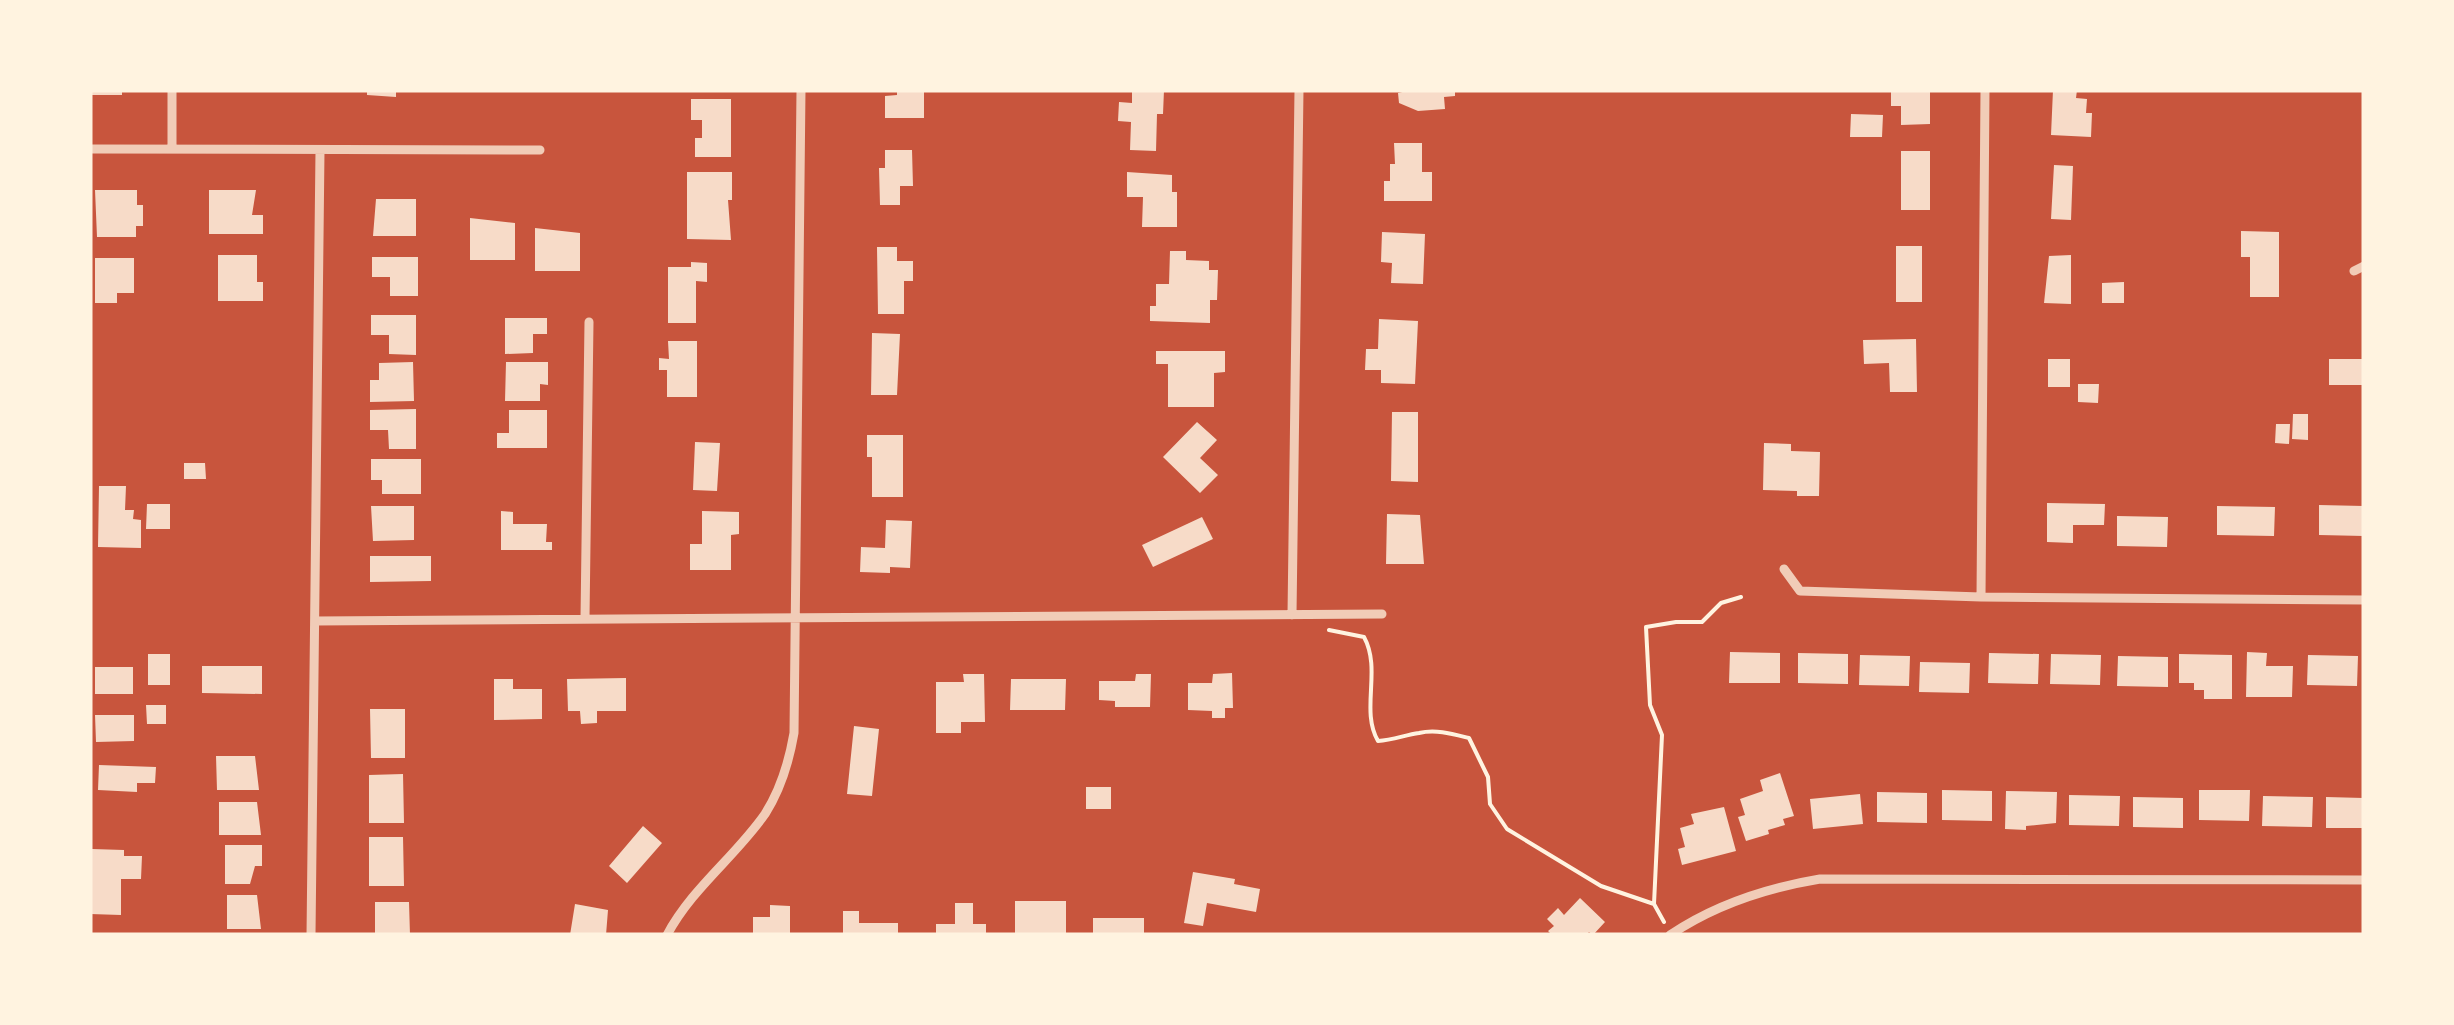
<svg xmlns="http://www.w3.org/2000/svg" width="2454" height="1025" font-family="Bitter,serif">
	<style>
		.building { fill: #f7dbc8 }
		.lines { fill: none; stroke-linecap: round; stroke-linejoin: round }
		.path { stroke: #fff3e0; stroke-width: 4 }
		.minor { stroke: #f1ccb7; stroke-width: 9 }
	</style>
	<rect width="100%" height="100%" fill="#c8553d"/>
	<path class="building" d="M90,90H122V95H90Z
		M367,90H396V97L367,95Z
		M897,90H924V118H885V96L897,95Z
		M1132,90H1164L1163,114H1157L1156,151L1130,150L1131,122L1118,121L1119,102L1132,103Z
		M1411,90H1455V96L1444,97L1445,109L1418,111L1399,103L1398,93Z
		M1891,90H1930V124L1901,125V106H1891Z
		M2053,90H2077L2076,98L2087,99L2086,113H2092L2091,137L2051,135Z
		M691,99H731V157H695V138H702V120H691Z
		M1851,114L1883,115L1882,137H1850Z
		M1394,143H1422V172H1432V201H1384V181H1390V164H1395Z
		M885,150H912L913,186H900V205H880L879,168H885Z
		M1901,151H1930V210H1901Z
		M2054,165L2073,166L2071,220L2051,219Z
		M687,172H732V200H728L731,240L687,239Z
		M1127,172L1172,175V192H1177V227H1142L1143,197H1127Z
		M95,190H137V205H143V226H136V237H97Z
		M209,190H256L252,215H263V234H209Z
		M376,199H416V236H373Z
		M470,218L515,223V260H470Z
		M535,228L580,233V271H535Z
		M2241,231L2279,232V297H2250V257H2241Z
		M1382,232L1425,234L1423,284L1391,283L1392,263L1381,262Z
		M1896,246H1922V302H1896Z
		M877,247H897V261H913V281H904V314H878Z
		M1170,251H1186V260L1209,261V270H1218L1217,300H1210V323L1150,321V306H1156V284H1169Z
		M218,255H257V282H263V301H218Z
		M2071,255V304L2044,303L2049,256Z
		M372,257H418V296H390V277H372Z
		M95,258H134V293H117V303H95Z
		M691,262L707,263V282L696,281V323H668V267H691Z
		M2124,282V303H2102V283Z
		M371,315H416V355L389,354V335H371Z
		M505,318H547V334H533V353L505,354Z
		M1379,319L1418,321L1415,384L1381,383V370H1365L1366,349H1378Z
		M872,333L900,334L897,395H871Z
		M1916,339L1917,392H1890L1889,363L1864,364L1863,340Z
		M668,341H697V397H667V370H659V358L669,359Z
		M1156,351H1225V372L1214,373V407H1168V364H1156Z
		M2048,359H2070V387H2048Z
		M2329,359H2364V385H2329Z
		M413,362L414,401L370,402V380H379V363Z
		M506,362H548V385L540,384V401H505Z
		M2078,384H2099L2098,403L2078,402Z
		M416,409V449H389L388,430H370V410Z
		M509,410H547V448H497V433H509Z
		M1392,412H1418V482L1391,481Z
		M2293,414H2308V440L2292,439Z
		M1197,422L1217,440L1200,458L1218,475L1200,493L1163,457Z
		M2276,424H2290L2289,444L2275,443Z
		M867,435H903V497H872V457H867Z
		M695,442L720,443L717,491L693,490Z
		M1764,443L1791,444V451L1820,452L1819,496H1797V491L1763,490Z
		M371,459H421V494H382V480H371Z
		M184,463H205L206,479H184Z
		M99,486H126L125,510H134L133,519L141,520V548L98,547Z
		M2047,503L2105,504L2104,525H2073V543L2047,542Z
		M147,504H170V529H146Z
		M2319,505L2364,506V536L2319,535Z
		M371,506H414V540L373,541Z
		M2217,506L2275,507L2274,536L2217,535Z
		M501,511L513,512V524H547L546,542H552V550H501Z
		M702,511L739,512V534L731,535V570H690V544H702Z
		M1387,514L1420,515L1424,564H1386Z
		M2117,516L2168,517L2167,547L2117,546Z
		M1202,517L1213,539L1153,567L1142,545Z
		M886,520L912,521L910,568L890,567V573L860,572L861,547L885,548Z
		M370,556H431V581L370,582Z
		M1730,652L1780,653V683H1729Z
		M2247,652L2267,653L2266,666H2293L2292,697H2246Z
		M1798,653L1848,654V684L1798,683Z
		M1989,653L2039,654L2038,684L1988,683Z
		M148,654H170V685H148Z
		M2051,654L2101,655L2100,685L2050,684Z
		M2179,654L2232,655V699H2204V690H2194V683H2179Z
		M1860,655L1910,656L1909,686L1859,685Z
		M2308,655L2358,656L2357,686L2307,685Z
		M2118,656L2168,657V687L2117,686Z
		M1920,662L1970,663L1969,693L1919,692Z
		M202,666H262V694L202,693Z
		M95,667H133V694H95Z
		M1232,673L1233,708H1225V718H1212V711L1188,710V683H1212L1213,674Z
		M963,674H984L985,722H961V733H936V682H964Z
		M1136,674H1151L1150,707H1115V701L1099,700V681H1135Z
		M626,678V711H597V723L581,724L580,711H568L567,679Z
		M494,679H513V689H542V719L494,720Z
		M1011,679H1066L1065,710H1010Z
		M146,705H166V724H147Z
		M370,709H405V758H371Z
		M95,715H134V741L96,742Z
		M854,726L879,729L872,796L847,794Z
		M216,756H255L259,790H217Z
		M99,765L156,767L155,783H137V792L98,790Z
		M1780,773L1794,816L1783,819L1785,825L1768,830L1769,834L1746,841L1738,817L1745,815L1740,799L1763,791L1760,780Z
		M403,774L404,823H369V775Z
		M1086,787H1111V809H1086Z
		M1942,790L1992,791V821L1942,820Z
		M2199,790H2250L2249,821L2199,820Z
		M2006,791L2057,792L2056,823L2026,826V830L2005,829Z
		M1877,792L1927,793V823L1877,822Z
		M1860,794L1863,824L1813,829L1810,799Z
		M2069,795L2120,796L2119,826L2069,825Z
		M2263,796L2313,797L2312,827L2262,826Z
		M2133,797L2183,798V828L2133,827Z
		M2326,797L2364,798V828H2326Z
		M219,802H257L261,835H219Z
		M1724,807L1736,851L1682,865L1678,849L1685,847L1680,828L1694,824L1691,814Z
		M643,826L662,843L627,883L609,866Z
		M369,837H403L404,886H369Z
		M225,845H262V866H255L250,884H225Z
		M92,849L124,850V856H142L141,879H121V915L90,914Z
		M1193,872L1235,879L1234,884L1260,889L1256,912L1207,903L1203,926L1184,923Z
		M227,895H257L261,929H227Z
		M1580,898L1605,922L1593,935L1589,932L1586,935H1552L1548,931L1554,926L1547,919L1558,908L1564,915Z
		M1015,901H1066V935H1015Z
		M375,902H409L410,935H375Z
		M955,903H973V924H986V935H936V924H955Z
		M575,904L608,910L606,935H570Z
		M770,905L790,906V935L753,934V917H770Z
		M843,911H859V923H898V935H843Z
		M1093,918H1144V935H1093Z"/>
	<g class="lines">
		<path class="path" d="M1329,630L1364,637C1382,670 1360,710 1378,741C1393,740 1405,735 1419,733C1436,729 1453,734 1469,738L1488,777L1490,804L1507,829L1601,886L1654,904L1662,735L1650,705L1646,627L1676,622H1702L1721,603L1741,597
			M1654,904L1664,922"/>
		<path class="minor" d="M90,149L540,150
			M172,149V90
			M2354,271L2364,266
			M1784,569L1800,591L1981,597L2364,600
			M1981,597L1985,90
			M1292,615L1299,90
			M585,618L589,322
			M315,621L1382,614
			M311,935L320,151
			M667,935C692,888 735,857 765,814C781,789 789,762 794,733L801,90
			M1670,935C1716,904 1766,888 1820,879L2364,880"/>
	</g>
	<rect width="2454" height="1025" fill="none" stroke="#fff3e0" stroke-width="185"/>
</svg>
